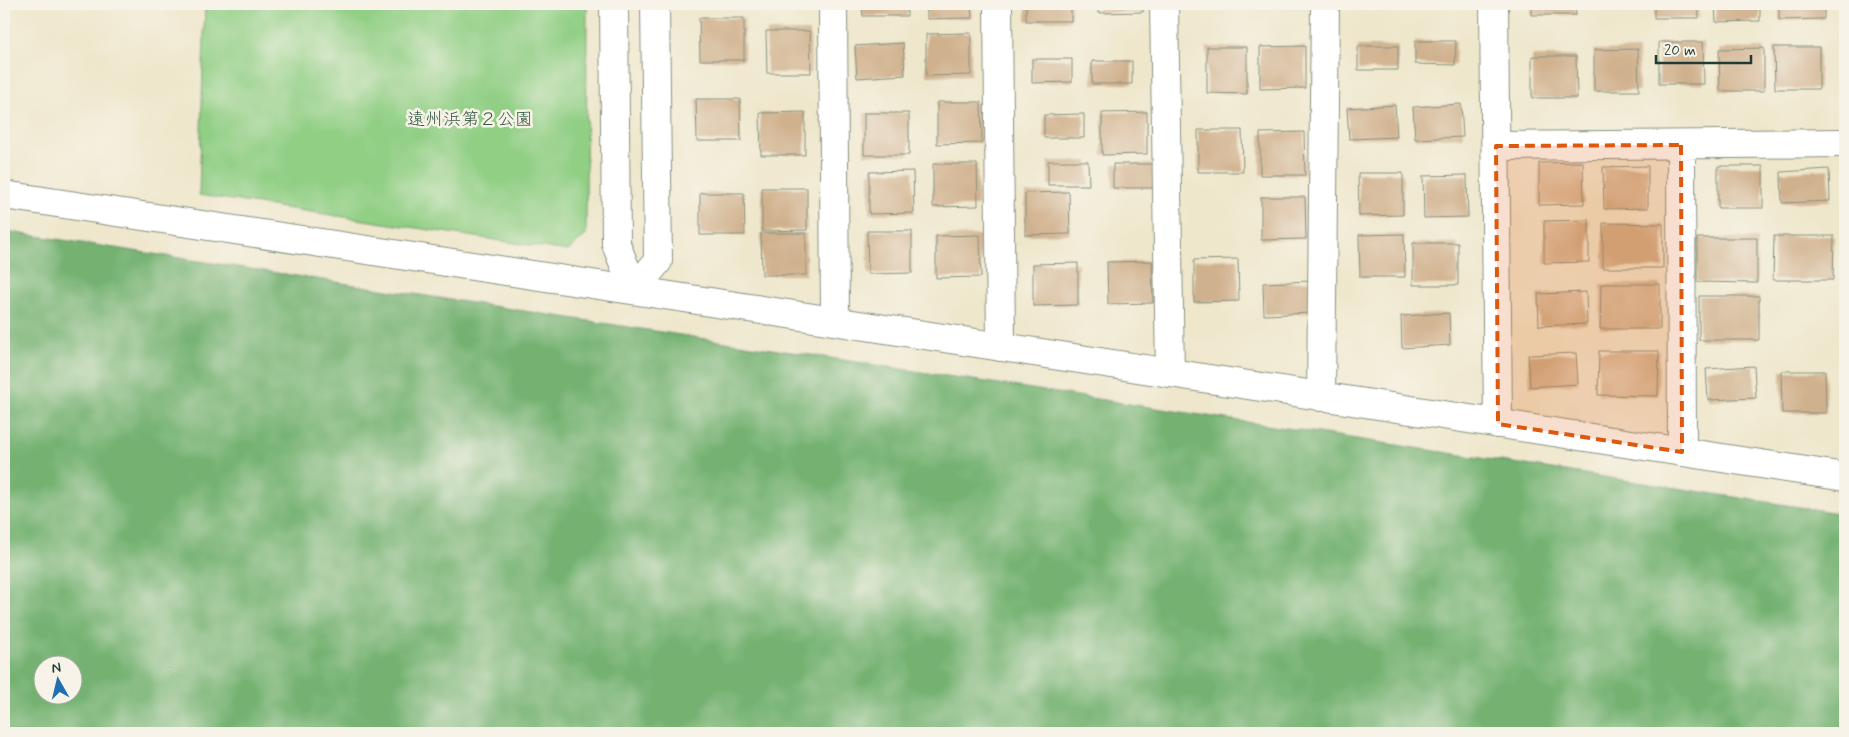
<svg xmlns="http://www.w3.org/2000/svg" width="1849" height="737" font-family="Mynerve,'Klee One',sans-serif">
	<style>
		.green { fill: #91cf85; stroke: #58865c }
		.forest { fill: #74b272; stroke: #4a7853; fill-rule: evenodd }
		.building { fill: #d0b18d }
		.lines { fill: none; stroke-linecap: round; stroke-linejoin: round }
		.street-casing { stroke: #879280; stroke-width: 30 }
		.secondary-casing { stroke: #879280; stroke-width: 30 }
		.street { stroke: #fff; stroke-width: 28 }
		.secondary { stroke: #fff; stroke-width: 28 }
		.marked { fill: #de580e; fill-opacity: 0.2; stroke: #de580e; stroke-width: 4; stroke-dasharray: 10 6; stroke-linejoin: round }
		.labels { text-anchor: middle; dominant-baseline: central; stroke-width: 5; stroke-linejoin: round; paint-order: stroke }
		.park-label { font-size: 18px; fill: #365a44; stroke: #f7f3e8 }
	</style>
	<rect width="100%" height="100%" fill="#f7f3e8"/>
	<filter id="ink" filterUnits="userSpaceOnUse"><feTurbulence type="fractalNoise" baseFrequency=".02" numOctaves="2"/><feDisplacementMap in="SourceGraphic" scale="10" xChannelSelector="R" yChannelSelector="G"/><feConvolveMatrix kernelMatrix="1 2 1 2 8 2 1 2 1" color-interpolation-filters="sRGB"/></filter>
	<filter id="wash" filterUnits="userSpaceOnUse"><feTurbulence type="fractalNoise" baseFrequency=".0096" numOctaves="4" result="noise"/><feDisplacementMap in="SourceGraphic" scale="20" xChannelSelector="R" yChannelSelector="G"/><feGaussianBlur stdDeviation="1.12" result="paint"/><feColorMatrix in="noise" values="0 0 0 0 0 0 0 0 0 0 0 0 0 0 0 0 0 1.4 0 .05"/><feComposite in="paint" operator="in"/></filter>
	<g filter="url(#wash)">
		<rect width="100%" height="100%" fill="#efe7cc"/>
		<path class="green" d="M205,4H587L586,235L568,251L199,195Z"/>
		<path class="forest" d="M4,231L1845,514V733H4ZM42,664H72V694H42Z"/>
		<g id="blocks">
			<path class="building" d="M862,4H907V16H863Z
				M927,4H971L972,18L927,19Z
				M1026,4H1071V21H1026Z
				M1098,4H1143V12L1098,13Z
				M1262,4H1307V7H1263Z
				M1531,4H1575L1576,15H1531Z
				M1654,4H1698L1699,18H1654Z
				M1715,4H1760V21L1716,22Z
				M1779,4H1824V19L1779,20Z
				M1841,4H1845V25H1841Z
				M699,18H744V60H700Z
				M766,31H810L811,73H767Z
				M971,33V75L926,76V34Z
				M1415,41H1456L1455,65L1415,64Z
				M1659,42H1703L1704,84H1659Z
				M903,43L905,75L857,78L855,46Z
				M1305,46V88L1260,89V47Z
				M1358,46H1398V70H1358Z
				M1207,47H1247V94L1207,93Z
				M1774,47H1819V89H1775Z
				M1764,48V91H1720L1719,49Z
				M1638,49L1639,91H1594V50Z
				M1532,56H1576L1577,98H1532Z
				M1032,59H1072V82L1032,83Z
				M1092,61H1132V84H1092Z
				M696,99H740L741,141H697Z
				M937,102H981L982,143L937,144Z
				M1461,104L1463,137L1415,139L1413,107Z
				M1395,105L1397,137L1349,139L1347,108Z
				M805,112V155H761L760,113Z
				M1147,112V154L1102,155V113Z
				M864,113H909V155H864Z
				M1084,114V138H1044V115Z
				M1198,130H1242L1243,172H1198Z
				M1304,132L1305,175H1260V133Z
				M1048,161H1088L1089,185H1048Z
				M1583,162L1584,204L1539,205V163Z
				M933,164H977L978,206L933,207Z
				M1113,164H1153V188H1113Z
				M1648,166V208L1604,209L1603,167Z
				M1718,166H1763V208H1718Z
				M1829,169L1830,201L1782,203L1781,172Z
				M913,171L914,213L869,214V172Z
				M1358,173H1403V215L1359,216Z
				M1467,175L1468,217L1424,218L1423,176Z
				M762,188H807V230L762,231Z
				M1069,192L1070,234L1025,235V193Z
				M700,193H744L745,235H700Z
				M1261,197H1305L1306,239L1261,240Z
				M1589,220V262L1544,263V221Z
				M1603,223L1663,224V268H1603Z
				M867,231H912V273L868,274Z
				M761,233H806V275H762Z
				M1404,234L1405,277H1360L1359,235Z
				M980,235L981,277L936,278V236Z
				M1774,236H1834L1833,280H1773Z
				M1697,238H1757V283L1697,282Z
				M1413,243H1458V285H1413Z
				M1238,259L1239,301L1194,302V260Z
				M1152,261L1153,303L1108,304L1107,262Z
				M1078,263V305L1033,306V264Z
				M1311,281L1312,313L1264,315L1263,283Z
				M1601,284H1660V329H1600Z
				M1586,292L1587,324L1539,326L1538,294Z
				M1699,296H1759V340H1699Z
				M1449,313L1450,345L1402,348L1401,316Z
				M1599,351H1659L1658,396L1598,395Z
				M1576,353L1578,384L1530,387L1528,355Z
				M1754,366L1756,398L1708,400L1706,369Z
				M1781,371H1825L1826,413H1782Z"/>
		</g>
	</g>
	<g filter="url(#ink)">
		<use href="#blocks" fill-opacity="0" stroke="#879280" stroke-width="1"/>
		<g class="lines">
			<defs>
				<path id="street" d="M833,4L835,321
					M998,4L1001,347
					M1164,4L1170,373
					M1494,4L1498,424
					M1681,145L1682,452
					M1496,146L1845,143
					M1321,397L1325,4"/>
				<path id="secondary" d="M614,4L616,244L634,290L658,261L655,4
					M4,195L684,298L1845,477"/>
			</defs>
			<use href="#street" class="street-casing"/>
			<use href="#secondary" class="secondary-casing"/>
			<use href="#street" class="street"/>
			<use href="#secondary" class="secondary"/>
		</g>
	</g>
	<path class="marked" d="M1681,145L1682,452L1498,424L1496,146Z"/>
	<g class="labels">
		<g class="park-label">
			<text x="470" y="120">遠州浜第２公園</text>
		</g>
	</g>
	<rect width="1849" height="737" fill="none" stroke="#f7f3e8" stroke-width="20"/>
	<g transform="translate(58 680) rotate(352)"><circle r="24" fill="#f7f3e8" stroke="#a1aaa0"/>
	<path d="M0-4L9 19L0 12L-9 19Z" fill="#1f6fb2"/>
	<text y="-8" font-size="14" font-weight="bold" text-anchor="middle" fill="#1f3d34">N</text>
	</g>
	<path d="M1656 55v8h95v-8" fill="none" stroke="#1f3d34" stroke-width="2.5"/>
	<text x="1664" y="55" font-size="15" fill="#1f3d34" stroke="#f7f3e8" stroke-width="4" paint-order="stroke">20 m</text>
</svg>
